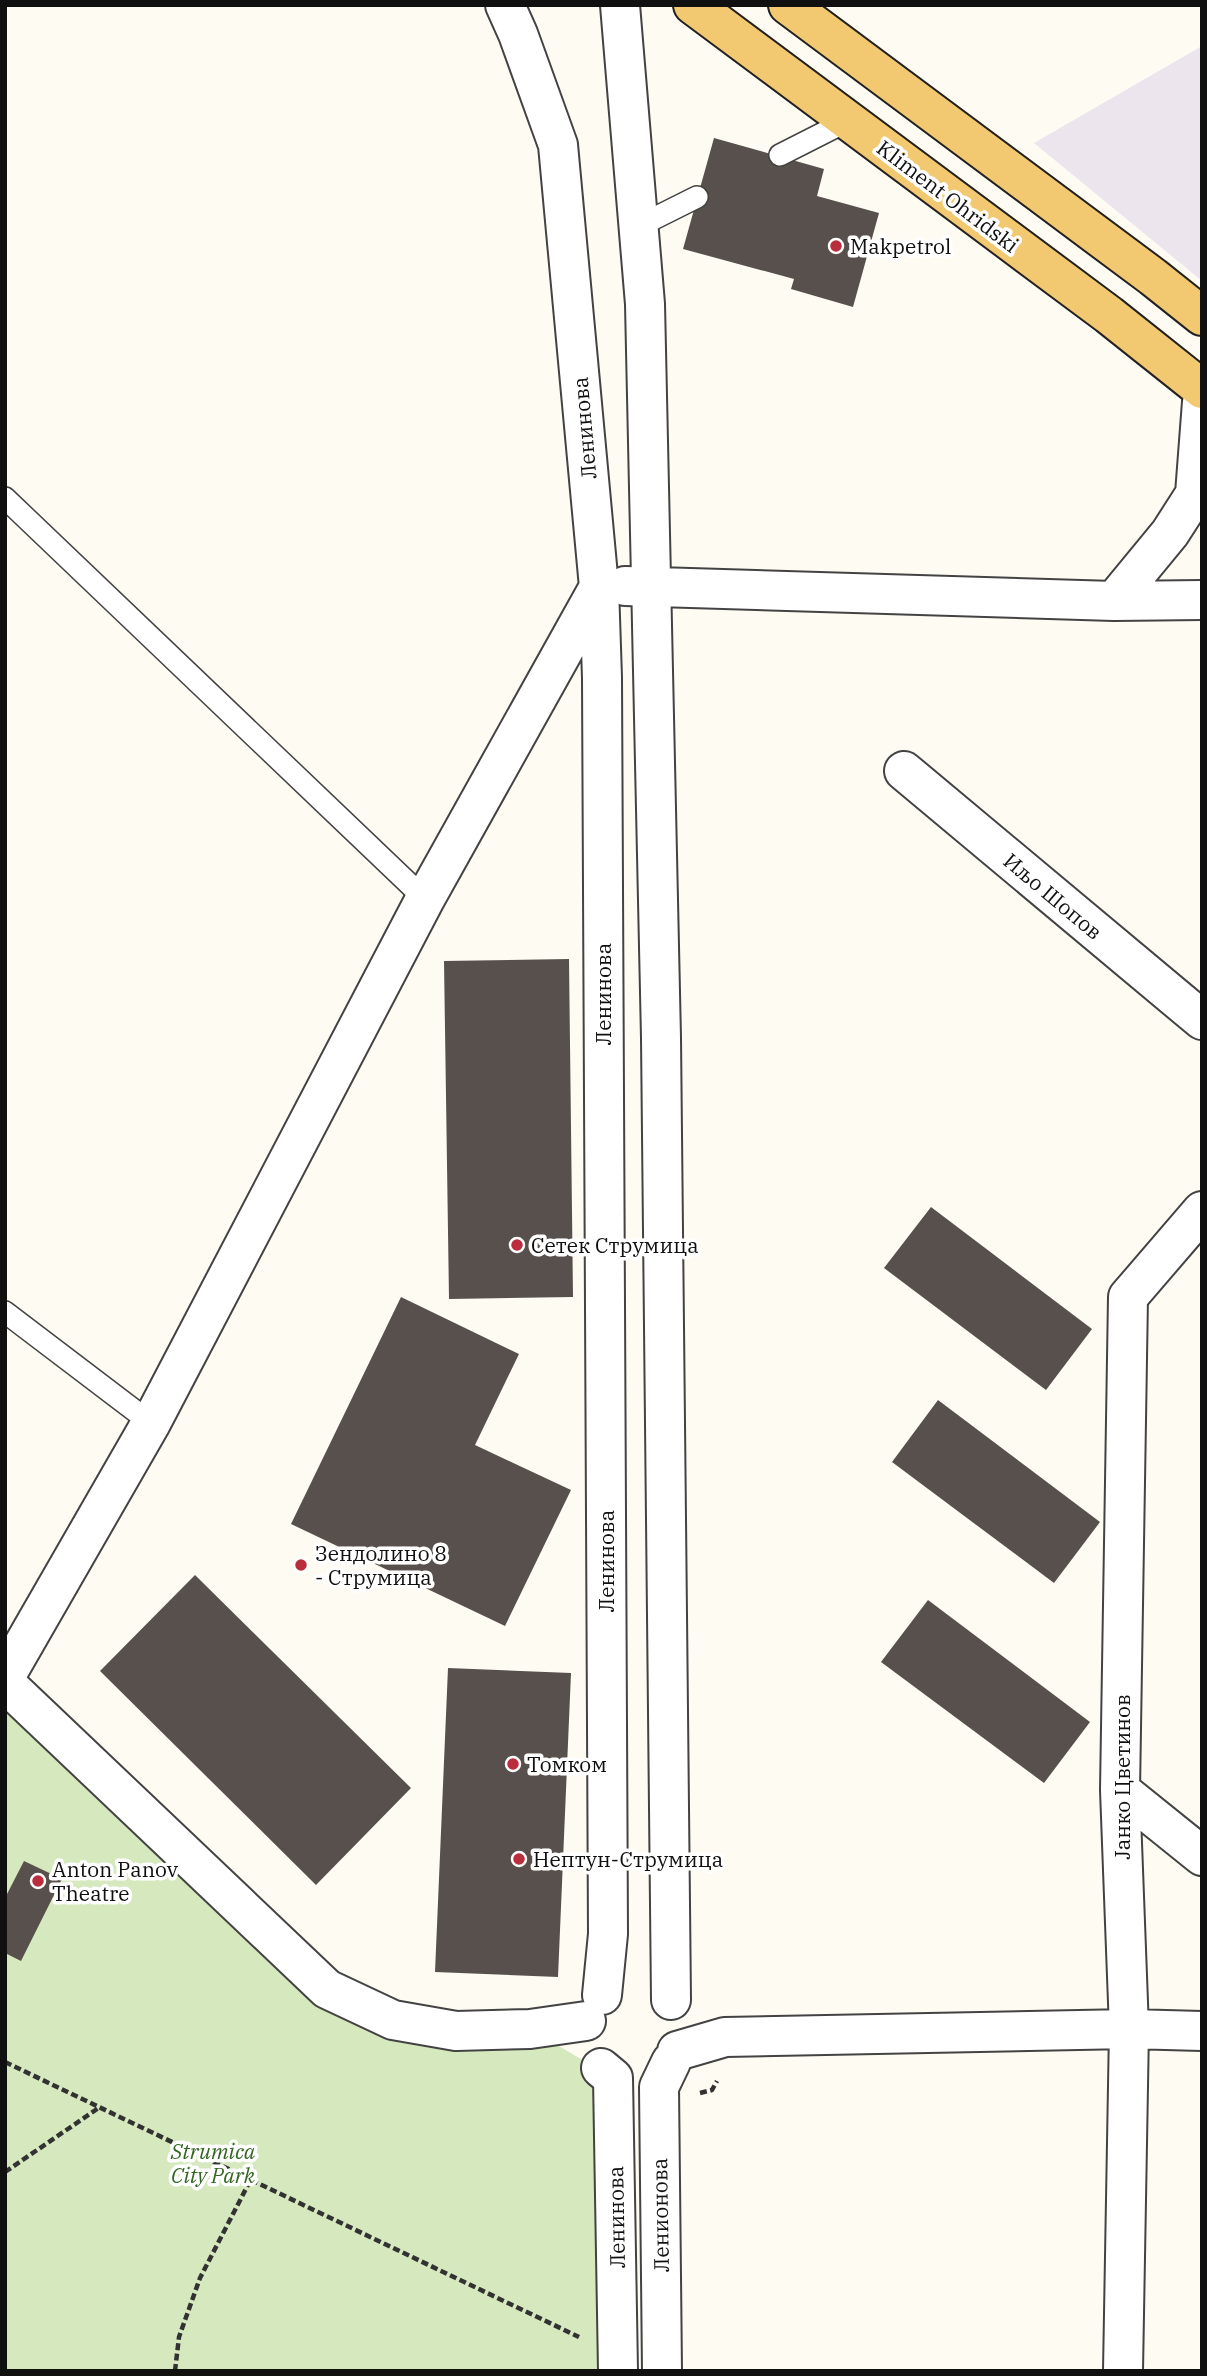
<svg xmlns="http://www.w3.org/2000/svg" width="1207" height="2376" font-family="'IBM Plex Serif',serif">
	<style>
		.industrial { fill: #ece5ee }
		.green { fill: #d6e8bd }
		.building { fill: #58504c }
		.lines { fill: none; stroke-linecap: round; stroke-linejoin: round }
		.service-casing { stroke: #434343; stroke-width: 24 }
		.minor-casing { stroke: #434343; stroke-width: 42 }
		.primary-casing { stroke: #212121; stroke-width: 42 }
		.path { stroke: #323232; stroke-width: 4.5; stroke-dasharray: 7 3.5; stroke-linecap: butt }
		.service { stroke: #fff; stroke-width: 21 }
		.minor { stroke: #fff; stroke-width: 38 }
		.primary { stroke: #f2c970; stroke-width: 38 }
		.poi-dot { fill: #ba2d3d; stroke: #fff; stroke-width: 2.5 }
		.labels { text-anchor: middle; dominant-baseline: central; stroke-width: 7; stroke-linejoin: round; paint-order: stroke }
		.street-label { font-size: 21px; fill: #101010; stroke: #fff }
		.poi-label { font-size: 21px; fill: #101010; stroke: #fff; text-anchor: start }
		.park-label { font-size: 21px; font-style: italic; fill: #356522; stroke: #fff }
	</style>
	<rect width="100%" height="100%" fill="#fefbf3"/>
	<path class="industrial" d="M1202,46V281L1034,143Z"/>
	<path class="green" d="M5,1683L327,1989L530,2029L613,2078L618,2371H5Z"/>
	<path class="building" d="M714,138L824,169L817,196L879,213L853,307L791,289L794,279L683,249Z
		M569,959L573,1297L449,1299L444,961Z
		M931,1207L1092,1329L1046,1390L884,1268Z
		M401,1297L519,1354L475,1445L571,1490L505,1626L291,1524Z
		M938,1400L1100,1522L1054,1583L892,1462Z
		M195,1575L411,1788L316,1885L100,1671Z
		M928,1600L1090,1722L1044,1783L881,1662Z
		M448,1668L571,1673L558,1977L435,1972Z
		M24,1861L62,1879L21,1961L5,1953V1898Z"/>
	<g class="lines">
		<defs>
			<path id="service" d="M780,155L847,121
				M639,226L697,197
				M5,498L425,899
				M5,1312L151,1423"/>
			<path id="minor" d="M505,5L518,34L558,145L599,587L602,678L608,1934L602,1995
				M620,5L645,304L661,1038L671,2000
				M625,586L1114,601L1202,600
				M1114,601L1170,533L1195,494L1202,402
				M904,771L1202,1020
				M5,1677L151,1423L425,899L599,587
				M5,1683L327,1989L393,2020L456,2031L530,2029L586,2021
				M1120,1790L1202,1856
				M677,2051L725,2037L1129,2029L1202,2031
				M601,2068L613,2078L618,2371
				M662,2371L659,2087L671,2062
				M1123,2371L1129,2029L1120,1790L1128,1297L1202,1211"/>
			<path id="primary" d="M693,5L1109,315L1202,389
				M788,5L1153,277L1202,316"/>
		</defs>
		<use href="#service" class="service-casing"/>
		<use href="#minor" class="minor-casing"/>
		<use href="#primary" class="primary-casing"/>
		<path class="path" d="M5,2062L579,2337
			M700,2093L712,2090L717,2081
			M5,2172L100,2107
			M175,2371L179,2337L200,2278L251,2179"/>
		<use href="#service" class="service"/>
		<use href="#minor" class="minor"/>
		<use href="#primary" class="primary"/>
	</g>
	<g class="poi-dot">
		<circle cx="836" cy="246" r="7"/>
		<circle cx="517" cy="1245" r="7"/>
		<circle cx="301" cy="1565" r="7"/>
		<circle cx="513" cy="1764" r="7"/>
		<circle cx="519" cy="1859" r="7"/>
		<circle cx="38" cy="1881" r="7"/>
	</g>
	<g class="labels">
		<g class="street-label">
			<text transform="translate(948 196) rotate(37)">Kliment Ohridski</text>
			<text transform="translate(584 428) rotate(-95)">Ленинова</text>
			<text transform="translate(1053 896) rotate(40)">Иљо Шопов</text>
			<text transform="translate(603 994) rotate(-90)">Ленинова</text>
			<text transform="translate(606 1561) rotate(-90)">Ленинова</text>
			<text transform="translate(1122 1777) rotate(-90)">Јанко Цветинов</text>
			<text transform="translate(660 2215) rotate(-91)">Ленионова</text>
			<text transform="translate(616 2217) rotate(-91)">Ленинова</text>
		</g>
		<g class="poi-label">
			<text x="850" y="246">Makpetrol</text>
			<text x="531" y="1245">Сетек Струмица</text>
			<text x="315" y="1553">Зендолино 8<tspan x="315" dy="24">- Струмица</tspan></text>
			<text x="527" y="1764">Томком</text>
			<text x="533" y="1859">Нептун-Струмица</text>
			<text x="52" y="1869">Anton Panov<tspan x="52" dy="24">Theatre</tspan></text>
		</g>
		<g class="park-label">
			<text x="213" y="2151">Strumica<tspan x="213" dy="24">City Park</tspan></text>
		</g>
	</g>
	<rect width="1207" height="2376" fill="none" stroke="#101010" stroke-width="14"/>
</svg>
